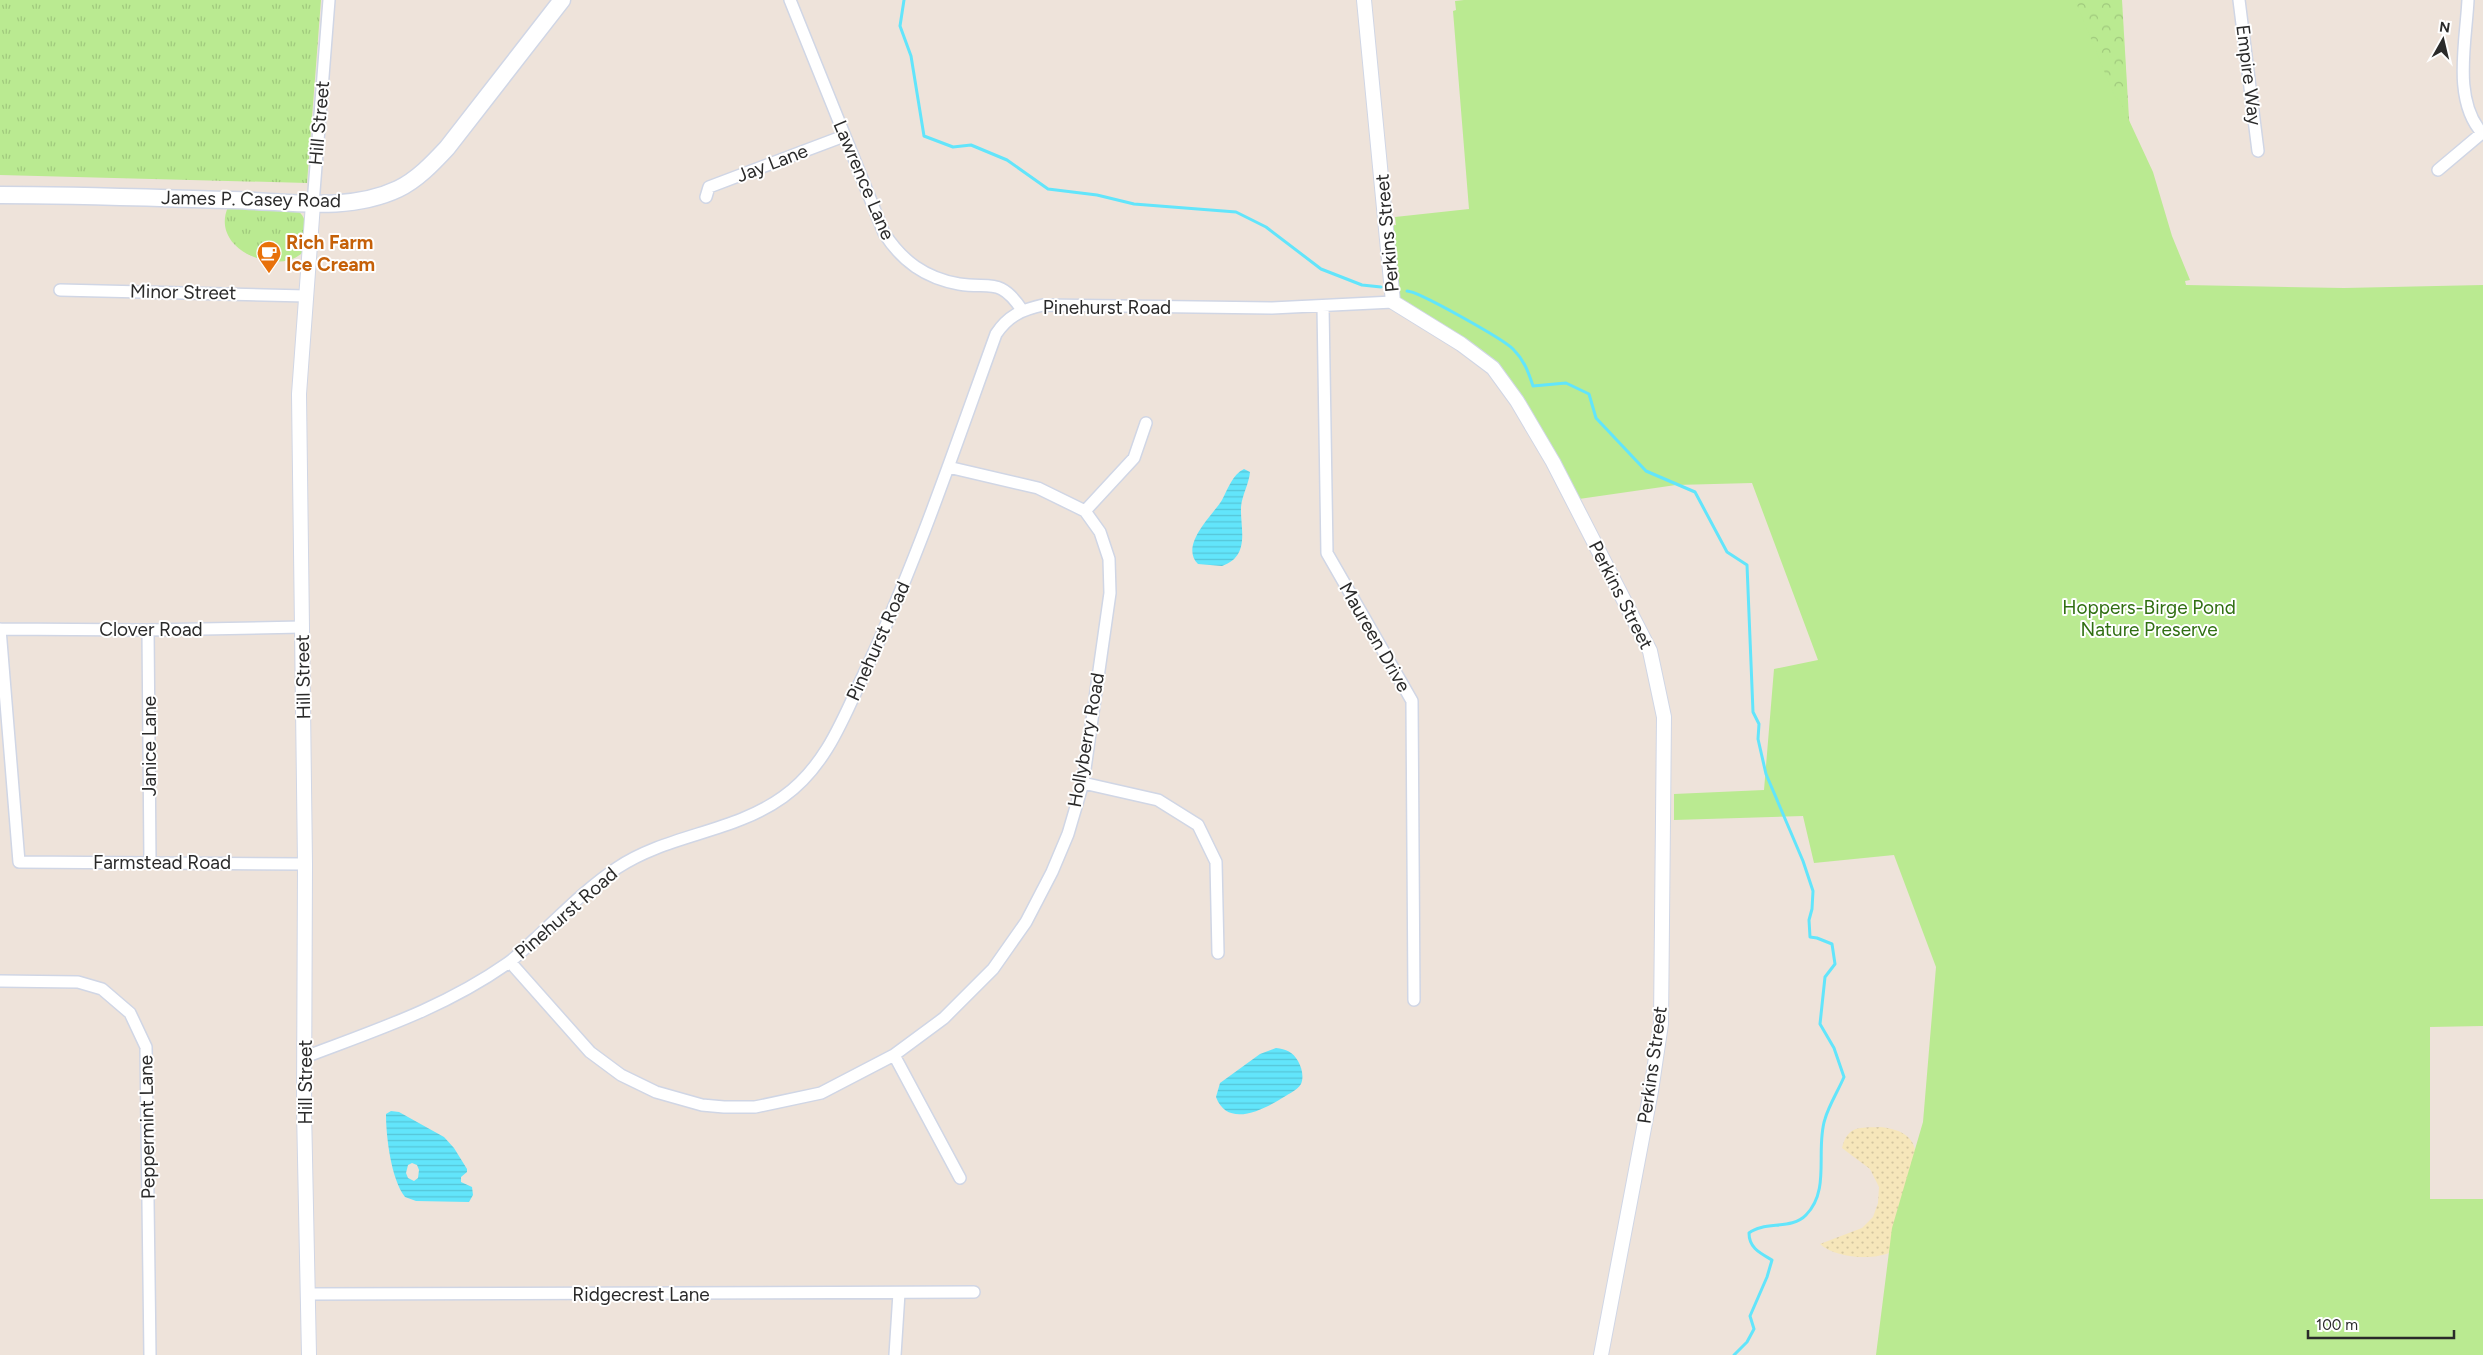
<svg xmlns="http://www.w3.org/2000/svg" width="2483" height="1355" font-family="Figtree,sans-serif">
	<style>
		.grass { fill: url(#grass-tufts) }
		.forest { fill: url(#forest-crowns) }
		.sand { fill: url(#sand-dots) }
		.park { fill: #baea91 }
		.water { fill: url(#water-rules); fill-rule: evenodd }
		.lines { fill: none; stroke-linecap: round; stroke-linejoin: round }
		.stream { stroke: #62e5fb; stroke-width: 3 }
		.minor-casing { stroke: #d0d6e5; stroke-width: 14 }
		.tertiary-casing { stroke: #d0d6e5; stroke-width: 16 }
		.secondary-casing { stroke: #d0d6e5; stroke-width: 19 }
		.minor { stroke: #fff; stroke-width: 11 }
		.tertiary { stroke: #fff; stroke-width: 14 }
		.secondary { stroke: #fff; stroke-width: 16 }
		.labels { text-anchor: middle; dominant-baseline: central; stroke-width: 4; stroke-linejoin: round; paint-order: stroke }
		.street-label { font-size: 19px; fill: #2a2a2a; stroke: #fff }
		.food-label { font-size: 19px; font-weight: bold; fill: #c56008; stroke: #fff; text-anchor: start }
		.park-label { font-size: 19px; fill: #306f12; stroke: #fff }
	</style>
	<defs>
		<pattern id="grass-tufts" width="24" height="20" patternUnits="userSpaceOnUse" patternTransform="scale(1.25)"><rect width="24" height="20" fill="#baea91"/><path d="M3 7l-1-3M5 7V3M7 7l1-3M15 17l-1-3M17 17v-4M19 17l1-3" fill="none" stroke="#a0c97d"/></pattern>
		<pattern id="forest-crowns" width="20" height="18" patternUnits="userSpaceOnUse" patternTransform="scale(1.25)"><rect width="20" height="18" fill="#baea91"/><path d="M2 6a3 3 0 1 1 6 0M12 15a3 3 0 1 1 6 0" fill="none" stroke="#a0c97d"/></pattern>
		<pattern id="sand-dots" width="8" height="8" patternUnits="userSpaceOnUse" patternTransform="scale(1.25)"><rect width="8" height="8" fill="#f6e6ba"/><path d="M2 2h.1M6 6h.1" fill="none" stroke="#d3c5a0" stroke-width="1.8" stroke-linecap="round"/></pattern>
		<pattern id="water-rules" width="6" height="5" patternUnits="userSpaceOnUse" patternTransform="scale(1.25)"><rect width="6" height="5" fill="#62e5fb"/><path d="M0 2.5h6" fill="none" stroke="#55c5d7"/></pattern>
	</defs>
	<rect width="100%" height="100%" fill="#eee3da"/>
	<path class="grass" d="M0,0H321L307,183L0,175Z
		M228,207L295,209C311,218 305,236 303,252C279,277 209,250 228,207Z"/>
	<path class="forest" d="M2063,0H2122L2130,135Z"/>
	<path class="sand" d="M1880,1127C1930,1132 1916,1166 1906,1200C1901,1217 1896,1235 1891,1252C1873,1261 1835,1258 1820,1244L1862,1228L1873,1217L1878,1203L1879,1187L1870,1169L1842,1148C1848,1125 1859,1128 1880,1127Z"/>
	<path class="park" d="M1464,0H2075L2114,95L2121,103L2153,172L2172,236L2190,280L2185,281L2186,285L2344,288L2483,285V1026L2430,1027V1199H2483V1355H1876L1892,1228L1923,1122L1936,967L1894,855L1814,863L1803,816L1674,820V794L1764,790L1774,669L1818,660L1752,483L1676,485L1572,500L1493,368L1393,302L1387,226L1396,225L1395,217L1469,209L1453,11L1456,10L1455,1Z"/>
	<path class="water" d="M1244,469L1250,472C1249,484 1242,495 1241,507C1240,528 1251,556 1222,566L1198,564C1179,545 1213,515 1222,500C1228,489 1232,475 1244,469Z
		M1276,1048C1286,1049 1293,1052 1298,1061C1302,1068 1304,1077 1301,1084C1297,1091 1286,1095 1279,1100C1260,1111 1227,1127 1216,1097L1220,1083L1260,1054Z
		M391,1111L399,1112L444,1137L454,1148L467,1169V1172L461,1177V1182L472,1187L473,1195L469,1202L416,1201L405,1197C391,1179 386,1136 386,1114ZM412,1163L417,1165L419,1170L418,1178L414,1181L408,1178L406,1173L408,1165Z"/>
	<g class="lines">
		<path class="stream" d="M904,0L900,26L911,56L924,136L953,147L971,145L1007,160L1048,189L1097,195L1134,204L1236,212L1266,227L1321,269L1362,285L1381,287
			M1407,291C1418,291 1503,339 1513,349C1524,360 1528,371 1533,386L1566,383L1589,394L1596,418L1646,471L1695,492L1727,552L1747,565L1753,712L1759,724L1758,739L1766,774L1803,861L1813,891L1812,909L1809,920L1810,937L1817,938L1832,944L1835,964L1825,977L1820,1024L1834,1048L1844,1077C1838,1091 1829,1105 1825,1119C1815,1149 1831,1190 1806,1215C1792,1230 1764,1221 1749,1233C1749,1248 1760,1253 1772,1260L1767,1277L1750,1316L1754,1329L1747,1342L1734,1355"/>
		<defs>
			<path id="minor" d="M790,0L884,233C902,261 925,278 959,284C991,289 1000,277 1022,310
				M2239,0L2258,151
				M2468,0C2466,42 2452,101 2483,134
				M2438,170L2482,133
				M706,197L709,187L844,136
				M313,204L329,0
				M60,290L306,296
				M1323,306L1327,553L1412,701L1414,1000
				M1085,511L1134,458L1146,423
				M0,629L19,862L305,864
				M0,629L148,630L302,627
				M148,630L150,861
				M1083,783L1158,800L1198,825L1216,862L1218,953
				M510,962L590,1052L621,1075L656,1092L702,1105L724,1107H755L821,1093L894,1055L944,1018L993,969L1026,922L1052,872L1068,834L1083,783L1110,593L1109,559L1100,532L1085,511L1038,488L948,467
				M0,981L78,982L102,989L130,1013L146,1047L150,1355
				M894,1055L960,1178
				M305,1057C376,1030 444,1008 508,963C518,956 527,946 536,938C562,914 587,888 617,868C668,834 733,833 783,797C824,768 842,722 862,678C915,567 954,450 996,334C1008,316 1021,310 1043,305L1272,308L1393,302
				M308,1294L974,1292
				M895,1355L899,1293"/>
			<path id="tertiary" d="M1364,0L1393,302L1461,344L1493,368L1517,401L1553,462L1650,651L1664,717L1661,1024L1651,1091L1601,1355
				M309,1355L304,1109L305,864L299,394L313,204"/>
			<path id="secondary" d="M0,195C77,195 155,198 232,200C286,201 347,213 398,189C417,180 433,163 447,148L562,0"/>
		</defs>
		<use href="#minor" class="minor-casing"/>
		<use href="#tertiary" class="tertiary-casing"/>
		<use href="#secondary" class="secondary-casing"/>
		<use href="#minor" class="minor"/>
		<use href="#tertiary" class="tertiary"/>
		<use href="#secondary" class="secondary"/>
	</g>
	<defs>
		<symbol id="cafe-pin" viewBox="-11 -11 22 30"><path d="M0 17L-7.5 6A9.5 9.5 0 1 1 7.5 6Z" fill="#e8710a" stroke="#fff"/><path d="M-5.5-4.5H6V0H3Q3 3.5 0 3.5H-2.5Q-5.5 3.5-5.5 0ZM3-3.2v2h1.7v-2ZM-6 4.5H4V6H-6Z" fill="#fff"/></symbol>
	</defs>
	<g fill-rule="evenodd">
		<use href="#cafe-pin" x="255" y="239" width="28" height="38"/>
	</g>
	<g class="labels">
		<g class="street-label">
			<text transform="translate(2249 75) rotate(83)">Empire Way</text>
			<text transform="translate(319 123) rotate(-85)">Hill Street</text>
			<text transform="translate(772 163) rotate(-21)">Jay Lane</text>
			<text transform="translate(864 180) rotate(67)">Lawrence Lane</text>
			<text transform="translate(251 199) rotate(1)">James P. Casey Road</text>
			<text transform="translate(1387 233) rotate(-95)">Perkins Street</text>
			<text transform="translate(183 292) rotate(1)">Minor Street</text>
			<text x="1107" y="307">Pinehurst Road</text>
			<text transform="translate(1621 595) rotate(63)">Perkins Street</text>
			<text x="151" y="629">Clover Road</text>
			<text transform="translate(1375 637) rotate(60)">Maureen Drive</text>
			<text transform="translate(878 641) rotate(-66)">Pinehurst Road</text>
			<text transform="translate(303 677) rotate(-91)">Hill Street</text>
			<text transform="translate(1086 740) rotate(-80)">Hollyberry Road</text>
			<text transform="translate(149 746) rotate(-90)">Janice Lane</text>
			<text x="162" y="862">Farmstead Road</text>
			<text transform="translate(566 913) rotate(-41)">Pinehurst Road</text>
			<text transform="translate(1652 1065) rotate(-82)">Perkins Street</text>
			<text transform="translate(305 1082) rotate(-90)">Hill Street</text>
			<text transform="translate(147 1127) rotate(-91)">Peppermint Lane</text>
			<text x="641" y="1294">Ridgecrest Lane</text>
		</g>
		<g class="food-label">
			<text x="286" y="242">Rich Farm<tspan x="286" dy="22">Ice Cream</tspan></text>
		</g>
		<g class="park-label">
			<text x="2149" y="607">Hoppers-Birge Pond<tspan x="2149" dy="22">Nature Preserve</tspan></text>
		</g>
	</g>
	<g transform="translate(2443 40) rotate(8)" stroke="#ffffff" stroke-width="4" paint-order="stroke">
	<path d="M0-4L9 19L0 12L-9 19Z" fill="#2a2a2a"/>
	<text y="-8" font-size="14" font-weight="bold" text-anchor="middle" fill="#2a2a2a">N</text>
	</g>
	<path d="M2308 1330v8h146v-8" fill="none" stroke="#2a2a2a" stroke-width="2.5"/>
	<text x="2316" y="1330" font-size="15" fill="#2a2a2a" stroke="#ffffff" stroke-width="4" paint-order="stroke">100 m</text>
</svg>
